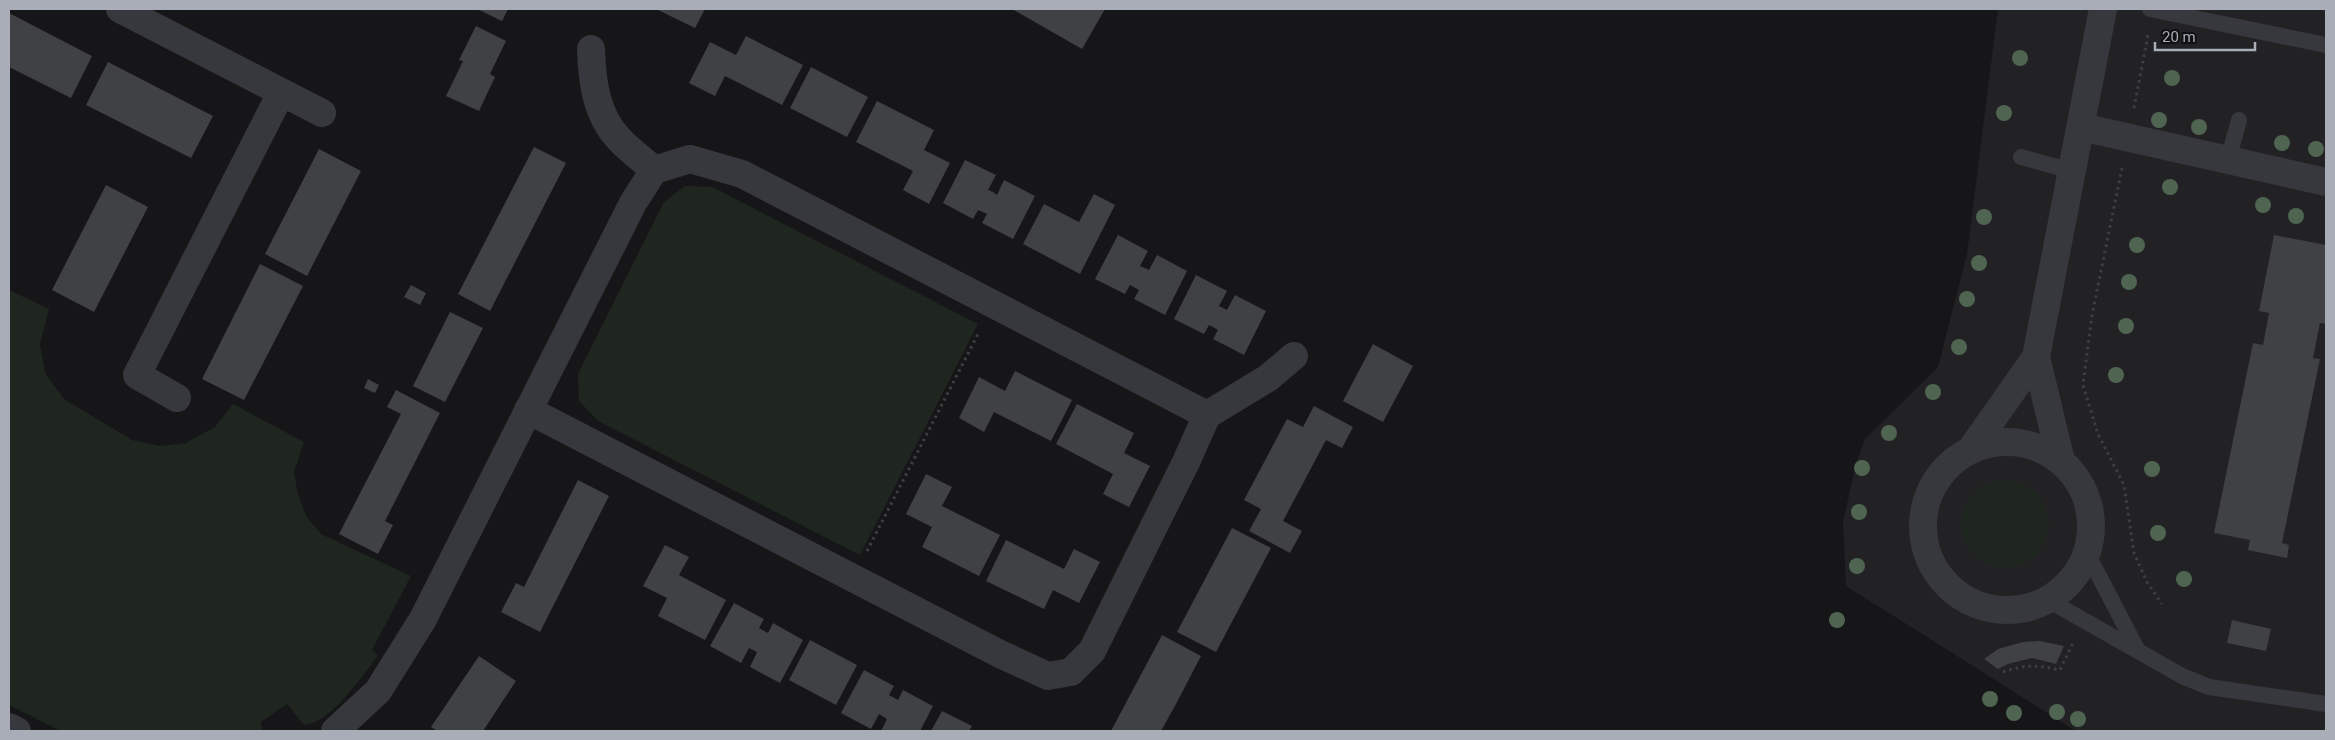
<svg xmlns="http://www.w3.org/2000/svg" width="2335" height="740" font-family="Roboto,sans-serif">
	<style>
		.built { fill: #222225 }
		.green { fill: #1e261f }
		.building { fill: #404145 }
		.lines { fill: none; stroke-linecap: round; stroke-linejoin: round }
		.path { stroke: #3d3f44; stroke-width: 3; stroke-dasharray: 2.5 4; stroke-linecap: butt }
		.service { stroke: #37383d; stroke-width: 16 }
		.minor { stroke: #37383d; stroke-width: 28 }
		.tree { fill: #506452 }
	</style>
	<rect width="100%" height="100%" fill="#161618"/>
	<path class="built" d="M1998,9H2326V731H2076L1846,586L1843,522L1856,464L1865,439L1938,367L1967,254Z"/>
	<path class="green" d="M685,186L712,187L978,324L860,555L598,421L579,401L578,374L664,202Z
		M9,290L49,309L40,344L45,373L64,399L132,440L160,446L186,443L215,427L233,404L304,442L294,472L298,495L306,516L321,534L411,576L372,650L378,656C362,676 330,724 304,725L287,704L261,722L262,731H61L9,705Z
		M1961 524a44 44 0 1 1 88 0a44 44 0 1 1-88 0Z"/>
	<path class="building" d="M477,9H508L502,21Z
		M656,9H705L695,28Z
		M1012,9H1105L1082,49Z
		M9,13L92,56L71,98L9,67Z
		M476,26L506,41L490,74L495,77L479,111L446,96L463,61L459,60Z
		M746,36L803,65L782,105L725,76L715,96L689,83L710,42L736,55Z
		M108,62L213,116L191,158L86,105Z
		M811,67L868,97L847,137L790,108Z
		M877,101L934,130L924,150L950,163L929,204L903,190L913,171L856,142Z
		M534,147L566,163L490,311L458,294Z
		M319,149L361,171L307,276L265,254Z
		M965,160L996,175L988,190L993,192L997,195L1004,180L1035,196L1013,239L982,223L987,214L978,210L973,219L943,203Z
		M106,185L148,207L94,312L52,290Z
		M1094,194L1115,205L1080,274L1023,244L1044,204L1079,222Z
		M1118,235L1148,251L1140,266L1145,268L1149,270L1157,255L1187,271L1165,315L1134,299L1139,290L1130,285L1125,294L1095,279Z
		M2274,235L2326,245V324L2320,323L2313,358L2320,359L2282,543L2289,545L2287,558L2248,550L2250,540L2214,533L2253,343L2263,345L2269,313L2259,311Z
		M260,264L303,286L244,400L202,379Z
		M1196,275L1227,291L1219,306L1227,310L1235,295L1266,311L1244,355L1213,339L1218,330L1209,325L1204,334L1174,319Z
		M411,285L426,293L420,305L404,297Z
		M450,312L483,328L445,402L413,386Z
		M1373,344L1413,366L1383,422L1343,401Z
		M1015,371L1072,400L1051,441L994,412L984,432L959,418L979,377L1005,391Z
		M368,379L379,385L375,393L364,388Z
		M396,390L440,413L385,521L393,525L378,554L339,534L401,414L387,407Z
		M1077,404L1134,433L1124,453L1150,466L1129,507L1103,494L1113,474L1056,444Z
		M1314,406L1353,427L1342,448L1326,440L1283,521L1302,531L1290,553L1249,531L1261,509L1244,500L1287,419L1303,427Z
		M926,474L952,487L942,506L1000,535L979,576L922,547L932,527L906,514Z
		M578,480L609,496L540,632L501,612L516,583L524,587Z
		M1232,528L1271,548L1216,652L1177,632Z
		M1006,540L1064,569L1074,549L1100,562L1079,603L1053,590L1044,609L986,581Z
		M665,545L689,557L679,575L726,600L705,640L658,616L667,598L643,586Z
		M734,603L764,619L759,628L768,633L773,623L803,640L780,683L750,667L757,652L749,648L741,663L710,646Z
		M2232,620L2271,629L2266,651L2227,643Z
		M1162,635L1201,656L1176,704L1161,731H1111Z
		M810,640L857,665L836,705L789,680Z
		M2040,641L2064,646L2056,664L2032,658L2008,664L1998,669L1984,659L1998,649L2023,642Z
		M479,656L516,681L483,731H437L431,727Z
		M864,670L894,686L889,695L898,700L903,690L933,706L920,731H881L887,719L879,714L871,729L841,713Z
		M942,711L972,726L969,731H931Z"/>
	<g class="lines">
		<path class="path" d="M2134,108L2148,35
			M2122,168L2092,315L2083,385L2098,434L2124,485L2134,553L2147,582L2162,604
			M867,551L979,332
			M2003,672C2026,664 2037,665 2060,670L2073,643"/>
		<path class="service" d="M2150,9L2326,45
			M2021,157L2072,171
			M2228,160L2239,120
			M2087,553L2137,649
			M2048,600L2182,676L2209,687L2326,704"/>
		<path class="minor" d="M120,9L322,113
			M591,49C592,81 596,115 619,139C629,150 642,159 654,170
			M2081,127L2326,182
			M2036,357L2103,9
			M177,398L137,375L281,93
			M528,410L1000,654L1048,676L1071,672L1092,651L1186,462L1207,415L1268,378L1294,356
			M1923 526a84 84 0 1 1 168 0a84 84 0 1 1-168 0Z
			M1972,448L2036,357L2061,461
			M9,727L17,731
			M335,731L378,691L423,619L633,203L654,170L690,159L742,174L1207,415"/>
	</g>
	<g class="tree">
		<circle cx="2020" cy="58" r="8"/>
		<circle cx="2172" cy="78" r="8"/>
		<circle cx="2004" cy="113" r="8"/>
		<circle cx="2159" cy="120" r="8"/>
		<circle cx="2199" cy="127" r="8"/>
		<circle cx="2282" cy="143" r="8"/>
		<circle cx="2316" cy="149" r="8"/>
		<circle cx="2170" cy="187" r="8"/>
		<circle cx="2263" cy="205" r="8"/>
		<circle cx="2296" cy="216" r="8"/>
		<circle cx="1984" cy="217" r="8"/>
		<circle cx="2137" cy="245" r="8"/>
		<circle cx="1979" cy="263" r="8"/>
		<circle cx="2129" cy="282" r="8"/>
		<circle cx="1967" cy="299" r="8"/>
		<circle cx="2126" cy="326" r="8"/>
		<circle cx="1959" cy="347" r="8"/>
		<circle cx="2116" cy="375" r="8"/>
		<circle cx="1933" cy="392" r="8"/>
		<circle cx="1889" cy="433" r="8"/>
		<circle cx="1862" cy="468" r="8"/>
		<circle cx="2152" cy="469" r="8"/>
		<circle cx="1859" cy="512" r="8"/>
		<circle cx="2158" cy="533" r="8"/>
		<circle cx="1857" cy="566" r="8"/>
		<circle cx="2184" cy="579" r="8"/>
		<circle cx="1837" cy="620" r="8"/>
		<circle cx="1990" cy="699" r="8"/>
		<circle cx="2057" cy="712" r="8"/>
		<circle cx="2014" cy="713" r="8"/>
		<circle cx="2078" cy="719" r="8"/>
	</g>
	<rect width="2335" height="740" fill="none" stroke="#a8adb8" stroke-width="20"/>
	<path d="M2155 42v8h100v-8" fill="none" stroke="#a8adb8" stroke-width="2.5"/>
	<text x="2162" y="42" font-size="15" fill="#a8adb8" stroke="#111113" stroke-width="4" paint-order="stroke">20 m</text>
</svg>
